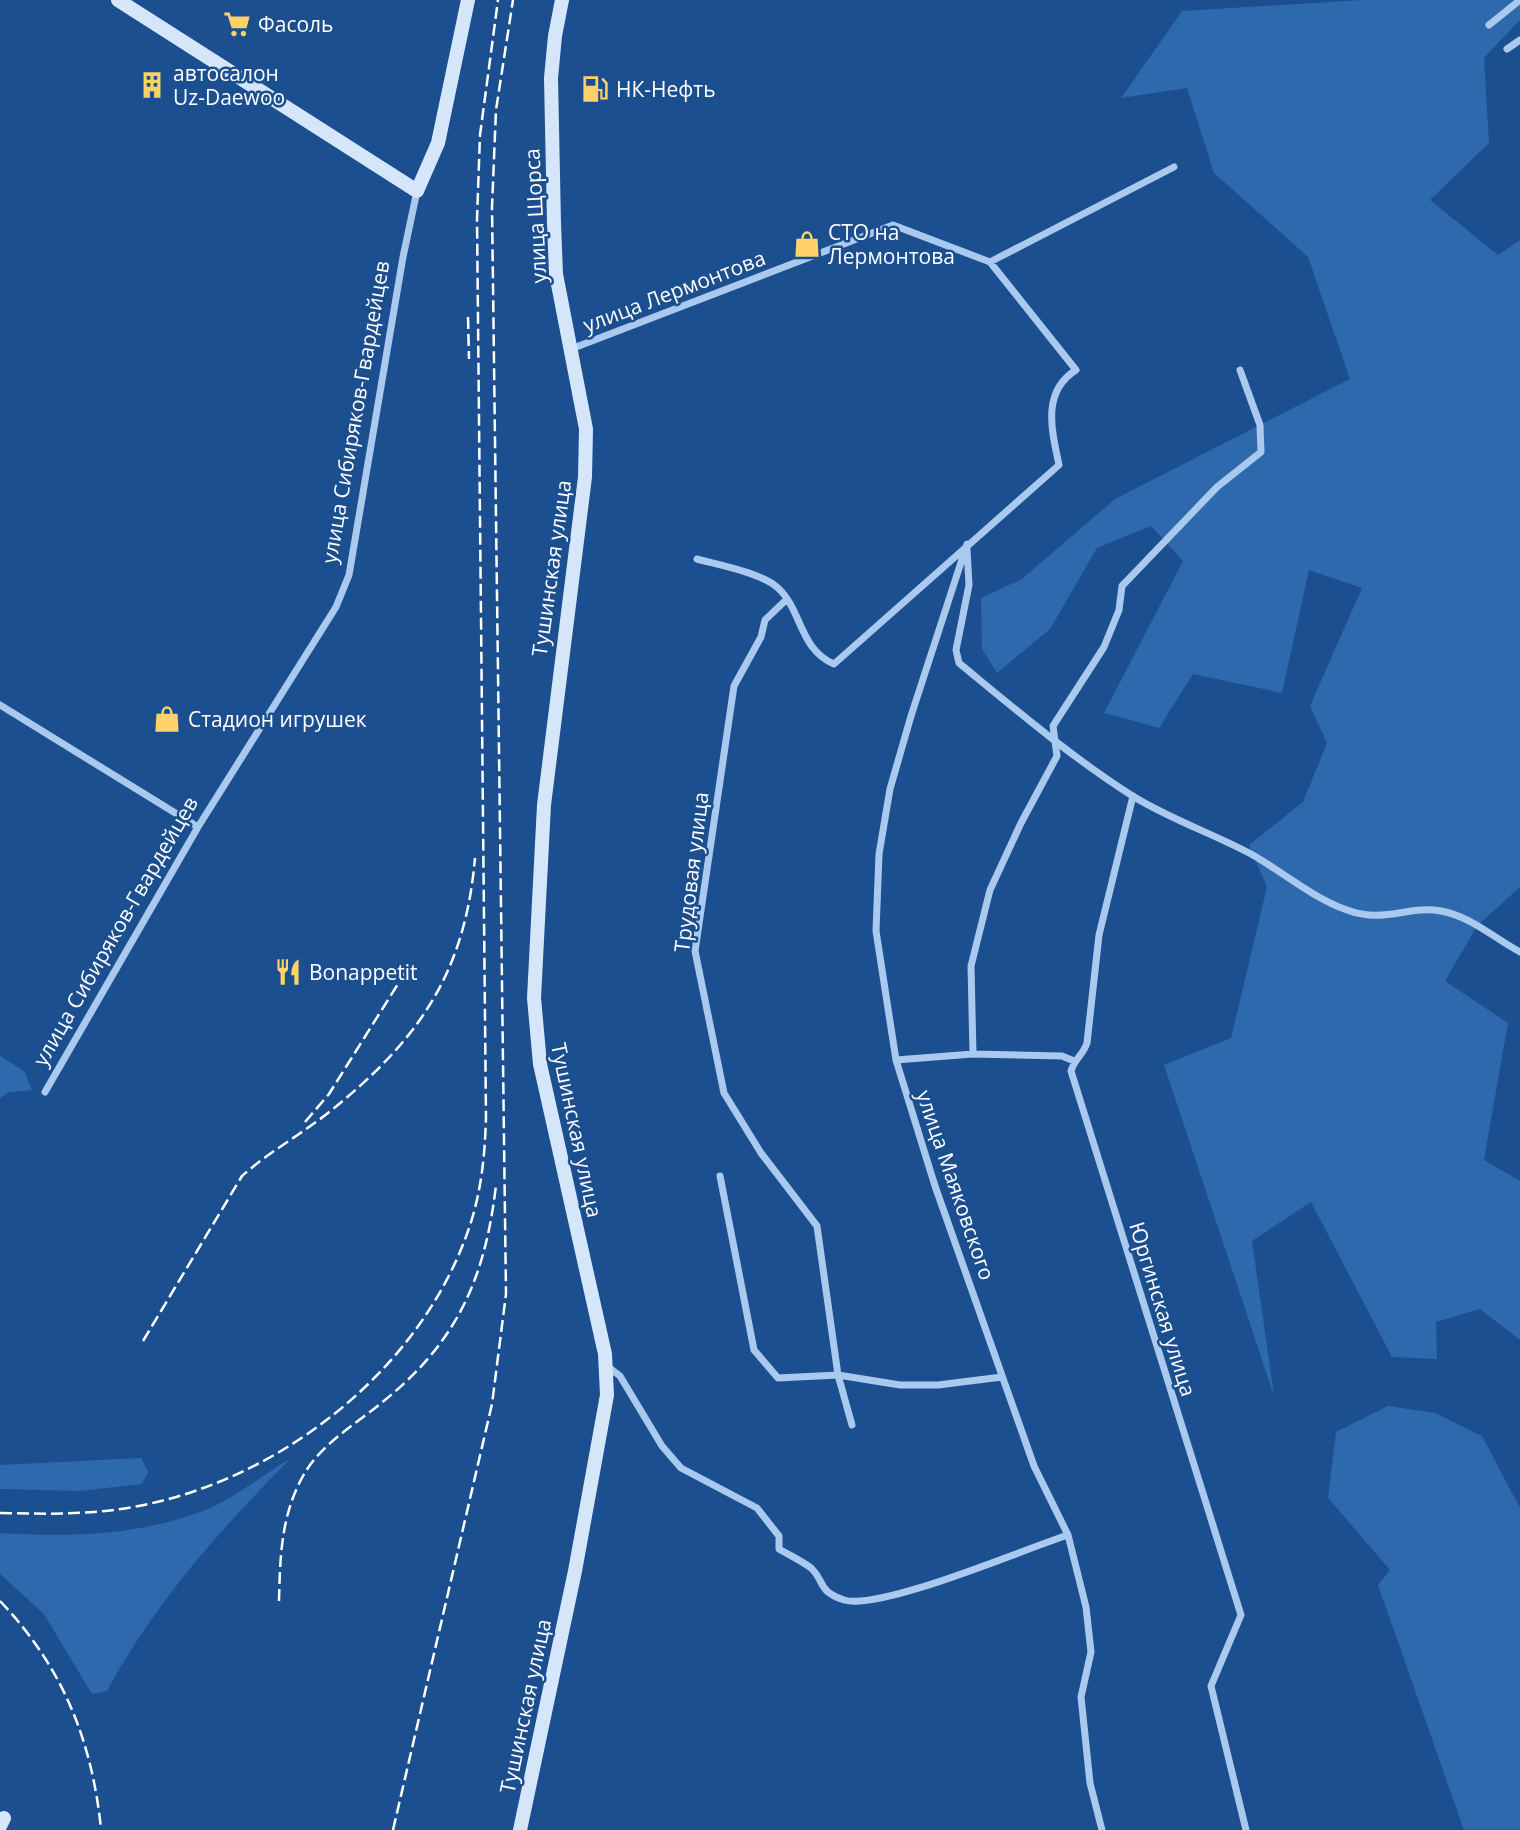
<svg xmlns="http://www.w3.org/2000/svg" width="1520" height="1830" font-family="'Open Sans',sans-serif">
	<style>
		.green { fill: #2e69ad }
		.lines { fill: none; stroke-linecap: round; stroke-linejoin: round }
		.street { stroke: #a9c9ee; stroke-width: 7 }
		.secondary { stroke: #d6e6fa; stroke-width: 14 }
		.rail { stroke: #fff; stroke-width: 2.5; stroke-dasharray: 12 5; stroke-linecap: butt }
		.labels { text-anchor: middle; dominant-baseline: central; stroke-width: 5; stroke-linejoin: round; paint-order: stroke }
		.poi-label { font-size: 21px; fill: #fff; stroke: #1b4f8f; text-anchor: start }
		.street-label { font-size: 21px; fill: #fff; stroke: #1b4f8f }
	</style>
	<rect width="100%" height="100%" fill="#1b4f8f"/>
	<path class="green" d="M1363,0H1520V20L1484,58L1489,143L1430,200L1498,255L1520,240V887L1477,926L1445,981L1508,1023L1484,1160L1520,1181V1340L1480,1309L1436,1322L1437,1359L1392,1357L1311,1202L1252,1241L1274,1396L1164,1065L1231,1038L1267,887L1249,845L1303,802L1327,743L1310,706L1362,588L1309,570L1282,693L1193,674L1159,728L1104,713L1183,561L1151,526L1097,548L1050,629L997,673L982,649L981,598L1022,579L1115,499L1350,379L1308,257L1214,173L1187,88L1121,98L1182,11Z
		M0,1056L24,1071L32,1090L9,1092L0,1098Z
		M1388,1406L1435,1413L1482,1436L1520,1508V1830H1464L1378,1585L1390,1570L1328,1498L1336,1432Z
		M141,1458L148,1472L142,1484L79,1491L0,1489V1465Z
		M291,1458C220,1530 155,1602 107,1691L92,1694L44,1614L0,1574V1533C69,1537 137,1536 203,1511C233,1499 263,1475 291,1458Z"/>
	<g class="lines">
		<path class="street" d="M1489,25L1520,0
			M1507,49L1520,40
			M571,349L893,225L990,262L1174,167
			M967,544L911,716L890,789L879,854L876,931L896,1060L935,1186L1034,1466L1068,1535L1086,1607L1091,1652L1081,1697L1090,1783L1102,1830
			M967,549L969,585L956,650L959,663C1015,709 1070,756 1131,795C1169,819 1212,833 1251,854C1283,872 1311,897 1347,910C1384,924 1409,905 1441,911C1470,916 1494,938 1520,952
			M697,559C719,565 762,573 778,588C802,610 799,649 834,664L1059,465C1052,431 1041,392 1076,370L990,262
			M787,599L765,620L761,637L734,686L695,951L724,1093L761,1153L817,1226L838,1375L852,1425
			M0,705L198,827
			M1133,796L1099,935L1087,1043C1083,1055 1074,1060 1071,1071L1241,1615L1211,1686L1246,1830
			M973,1054L1062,1056L1074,1061
			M896,1060L973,1054L971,966L990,890L1021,823L1057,756L1053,726L1104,647L1119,610L1122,586L1217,487L1261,452L1260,425L1240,370
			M45,1092L198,827L336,607L349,575L403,257L417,191
			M720,1176L754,1350L778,1378L838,1375L900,1385H938L1002,1377
			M607,1366L620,1376L662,1446L681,1468L757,1508L779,1536V1549C789,1555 802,1561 811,1568C825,1581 817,1591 844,1600C880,1611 1024,1549 1068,1535"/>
		<path class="secondary" d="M118,0L417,191L438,143L468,0
			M0,1826L4,1818
			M520,1830L575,1571L607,1395L605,1354L540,1064L534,998L544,805L585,477L586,429L556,274L554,223L551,78L555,36L562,0"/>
		<path class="rail" d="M468,317L469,359
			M305,1122L329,1094L408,968
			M143,1341L242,1176C269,1152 300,1135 328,1113C418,1041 465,974 475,858
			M0,1513C44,1514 89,1515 133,1507C281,1481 425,1367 471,1222C482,1187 485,1152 486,1117L477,219L480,135L498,0
			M0,1601C62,1666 92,1740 101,1829
			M279,1601C280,1558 281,1515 303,1476C320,1445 353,1426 380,1404C456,1344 485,1280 496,1185
			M393,1830L492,1404L506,1294L492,207L496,110L513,0"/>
	</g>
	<defs>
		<symbol id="supermarket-bare" viewBox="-9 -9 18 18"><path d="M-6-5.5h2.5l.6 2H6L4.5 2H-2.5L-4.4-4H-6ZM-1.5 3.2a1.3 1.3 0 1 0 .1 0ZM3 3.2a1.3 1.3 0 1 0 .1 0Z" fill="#ffd166" stroke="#1b4f8f" stroke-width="2.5" paint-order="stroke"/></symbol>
		<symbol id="building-bare" viewBox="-9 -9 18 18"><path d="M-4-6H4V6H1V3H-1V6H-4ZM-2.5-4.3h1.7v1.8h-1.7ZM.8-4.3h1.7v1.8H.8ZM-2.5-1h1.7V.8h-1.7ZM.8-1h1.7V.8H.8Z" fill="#ffd166" stroke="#1b4f8f" stroke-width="2.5" paint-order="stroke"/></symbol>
		<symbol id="fuel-bare" viewBox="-9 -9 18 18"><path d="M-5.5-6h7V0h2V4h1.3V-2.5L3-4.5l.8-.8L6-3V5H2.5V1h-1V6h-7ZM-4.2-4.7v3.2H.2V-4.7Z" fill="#ffd166" stroke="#1b4f8f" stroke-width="2.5" paint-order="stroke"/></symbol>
		<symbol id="shop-bare" viewBox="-9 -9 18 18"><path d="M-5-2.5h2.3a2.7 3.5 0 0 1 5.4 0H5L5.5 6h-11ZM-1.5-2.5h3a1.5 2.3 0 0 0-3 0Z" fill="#ffd166" stroke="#1b4f8f" stroke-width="2.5" paint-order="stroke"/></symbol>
		<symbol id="restaurant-bare" viewBox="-9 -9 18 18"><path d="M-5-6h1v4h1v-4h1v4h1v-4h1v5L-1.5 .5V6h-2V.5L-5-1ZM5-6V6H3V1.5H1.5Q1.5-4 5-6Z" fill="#ffd166" stroke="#1b4f8f" stroke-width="2.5" paint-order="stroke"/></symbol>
	</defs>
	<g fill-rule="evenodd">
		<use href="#supermarket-bare" x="218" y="5" width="38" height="38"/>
		<use href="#building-bare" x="133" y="66" width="38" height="38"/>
		<use href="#fuel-bare" x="576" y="70" width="38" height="38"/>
		<use href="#shop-bare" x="788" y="225" width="38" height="38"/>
		<use href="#shop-bare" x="148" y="700" width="38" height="38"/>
		<use href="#restaurant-bare" x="269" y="953" width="38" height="38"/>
	</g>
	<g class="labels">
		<g class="poi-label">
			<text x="258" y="24">Фасоль</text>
			<text x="173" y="73">автосалон<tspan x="173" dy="24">Uz-Daewoo</tspan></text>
			<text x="616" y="89">НК-Нефть</text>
			<text x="828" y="232">СТО на<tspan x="828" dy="24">Лермонтова</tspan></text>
			<text x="188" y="719">Стадион игрушек</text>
			<text x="309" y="972">Bonappetit</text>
		</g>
		<g class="street-label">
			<text transform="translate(535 216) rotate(-93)">улица Щорса</text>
			<text transform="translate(674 291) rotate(-21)">улица Лермонтова</text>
			<text transform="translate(355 412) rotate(-80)">улица Сибиряков-Гвардейцев</text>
			<text transform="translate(551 568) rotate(-82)">Тушинская улица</text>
			<text transform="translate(691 872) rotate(-83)">Трудовая улица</text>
			<text transform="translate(115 931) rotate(-60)">улица Сибиряков-Гвардейцев</text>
			<text transform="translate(577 1130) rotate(78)">Тушинская улица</text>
			<text transform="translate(956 1185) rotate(71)">улица Маяковского</text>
			<text transform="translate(1163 1309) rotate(73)">Юргинская улица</text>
			<text transform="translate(525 1706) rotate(-78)">Тушинская улица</text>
		</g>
	</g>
</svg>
